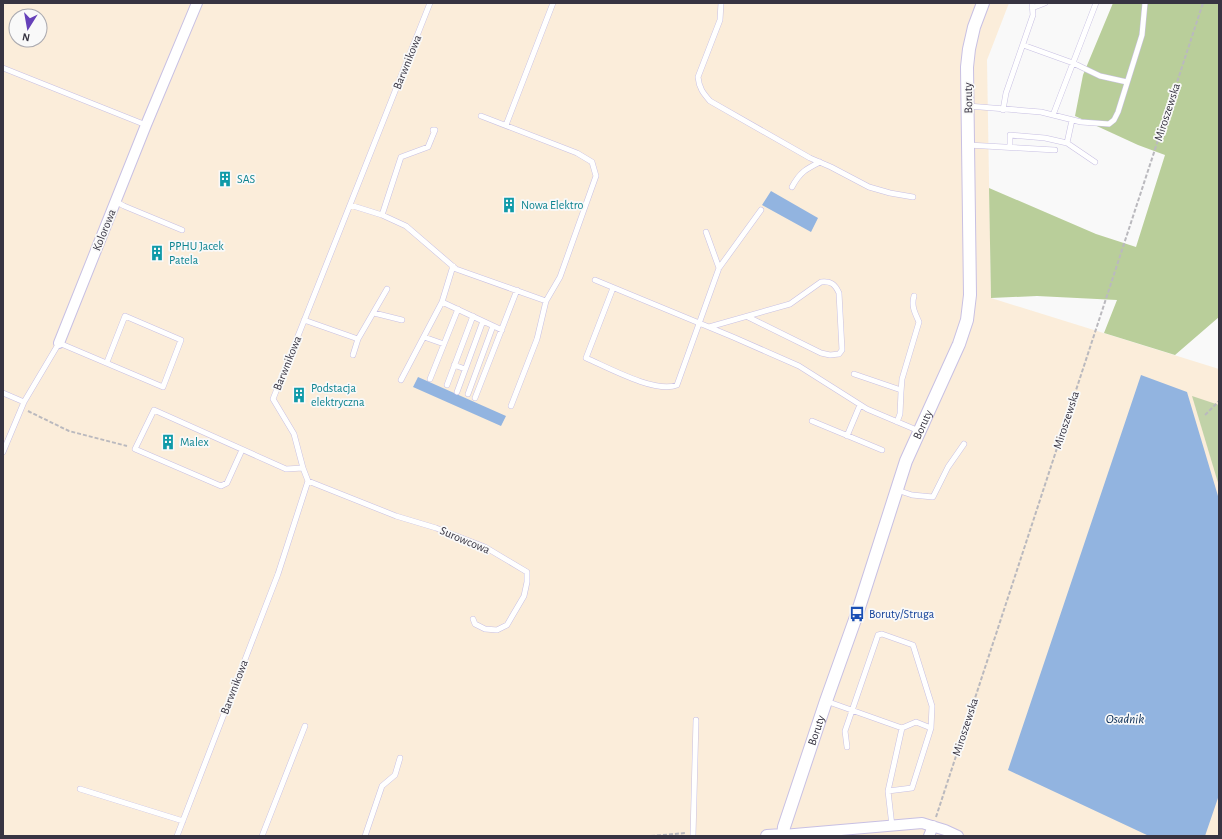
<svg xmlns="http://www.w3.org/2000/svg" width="1222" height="839" font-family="'Alegreya Sans',sans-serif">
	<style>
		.industrial { fill: #fbedda; fill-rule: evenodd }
		.green { fill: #c1d2a8 }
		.forest { fill: #b9ce9a }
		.water { fill: #92b4e0 }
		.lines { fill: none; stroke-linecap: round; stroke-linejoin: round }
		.service-casing { stroke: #c8c0e3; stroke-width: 6 }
		.minor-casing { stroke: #c8c0e3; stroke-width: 12 }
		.tertiary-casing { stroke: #c8c0e3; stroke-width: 14 }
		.path { stroke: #bab9be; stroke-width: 2; stroke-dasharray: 4 2; stroke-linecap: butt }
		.service { stroke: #fff; stroke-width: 5 }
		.minor { stroke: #fff; stroke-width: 10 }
		.tertiary { stroke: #fff; stroke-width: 12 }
		.labels { text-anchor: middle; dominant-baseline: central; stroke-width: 3.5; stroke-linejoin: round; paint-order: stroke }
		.street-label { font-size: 12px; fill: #373442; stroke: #f9f9f9 }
		.culture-label { font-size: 12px; fill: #0d838f; stroke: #f9f9f9; text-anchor: start }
		.transit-label { font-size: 12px; fill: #164399; stroke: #f9f9f9; text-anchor: start }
		.water-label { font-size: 13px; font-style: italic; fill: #092c55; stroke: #f9f9f9 }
	</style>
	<rect width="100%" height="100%" fill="#f9f9f9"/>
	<path class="industrial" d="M3,3H1009L987,60L991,298L1219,369V836H3ZM16,16H40V40H16Z"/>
	<path class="green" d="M1192,396L1219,405V486Z"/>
	<path class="forest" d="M1113,3H1219V317L1175,355L1104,333L1117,300L1037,296L991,298L989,188L1096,234L1136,247L1165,155L1138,145L1075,116L1083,75Z"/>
	<path class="water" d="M771,191L818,218L811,232L762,205Z
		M1141,375L1187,392L1218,496L1219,505V795L1205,836H1149L1008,770Z
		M418,377L506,416L501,426L413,387Z"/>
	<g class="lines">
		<defs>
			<path id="service" d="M721,3L720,20L698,77C699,88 703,93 710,101L810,158L831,167L869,187L890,193L913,197
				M1032,8L1045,3
				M1023,45L1073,63L1100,76L1127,82
				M3,68L146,125
				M968,106L1041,112L1081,122L1109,124L1114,120L1118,112L1142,35L1145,3
				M1003,110L1006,93L1033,15L1032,3
				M1053,115L1096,3
				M506,125L553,3
				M1067,143L1072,120
				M968,145L1055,150
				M1010,147V135L1045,138L1067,143L1095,162
				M792,187C800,172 806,169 820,162
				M115,201L124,206L182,230
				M350,205L382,215L406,226L456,269L546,301L560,277L596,176L592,162L577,153L481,116
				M382,215L401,157L428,147L435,130H433
				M706,232L719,268
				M595,280L733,337L799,366L867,409L919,431
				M613,288L586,358C607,367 656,394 677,385L719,268L761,210
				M442,302L502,330
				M374,313L402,320
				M304,320L358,339L353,355
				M709,327L790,304L821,282C831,281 835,284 839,293L842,350L839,354L830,355L821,353L748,317
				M424,337L444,344
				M358,339L387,289
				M454,365L465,369
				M854,374L901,390
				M430,379L458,309
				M401,380L442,302L453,266
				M447,385L473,316
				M457,392L483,321
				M3,393L24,402
				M468,394L493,326
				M475,398L517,290
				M511,406L537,339L546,301
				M812,421L882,450
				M897,422L900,414L901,392L902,379L919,322C915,313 911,306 914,296
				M847,436L860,405
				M242,450L227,483L221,486L135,449L154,410L286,469L303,468
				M3,452L24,402L59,343L163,387L181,340L125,316L107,362
				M308,481L396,516L436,528L485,547L527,572V582L524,596L507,625L497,630L485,629L475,624L473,619
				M897,490L912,495L933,497L948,467L964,444
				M826,701L902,728L888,791L892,826
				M902,728L916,722L931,728
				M847,747L845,731L878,635L882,634L913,645L932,706L931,728L912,788L888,791
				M80,789L183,821
				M177,836L278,574L308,481L303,468L294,434L273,399L430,3
				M262,836L305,726
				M365,836L382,786L395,775L400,758
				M693,836L696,720"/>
			<path id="minor" d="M59,343L146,125L197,3
				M783,835L922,823L945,830L958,836
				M929,836L933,826"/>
			<g id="tertiary">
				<path id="s1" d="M767,836L783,835L784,827L826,701L857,614L906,461L959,344L967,320L970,295L967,67L969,49L974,27L983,3"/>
			</g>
		</defs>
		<use href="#service" class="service-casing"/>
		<use href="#minor" class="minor-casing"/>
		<use href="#tertiary" class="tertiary-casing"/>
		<path class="path" d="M28,411L32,413L69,431L127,446
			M1205,415L1219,401
			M936,817L1203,3
			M651,836L686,833"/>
		<use href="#service" class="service"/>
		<use href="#minor" class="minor"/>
		<use href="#tertiary" class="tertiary"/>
	</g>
	<defs>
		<symbol id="building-bare" viewBox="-9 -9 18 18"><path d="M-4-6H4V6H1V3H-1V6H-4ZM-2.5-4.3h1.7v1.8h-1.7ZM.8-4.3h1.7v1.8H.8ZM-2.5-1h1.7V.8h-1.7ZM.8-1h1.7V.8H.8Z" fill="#0f9aa8" stroke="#f9f9f9" stroke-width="2.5" paint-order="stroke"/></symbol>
		<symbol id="bus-bare" viewBox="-9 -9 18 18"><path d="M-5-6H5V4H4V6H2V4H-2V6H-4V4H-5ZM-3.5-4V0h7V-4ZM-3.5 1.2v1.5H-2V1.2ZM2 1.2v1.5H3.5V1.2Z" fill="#1a4fb4" stroke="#f9f9f9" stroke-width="2.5" paint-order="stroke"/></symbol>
	</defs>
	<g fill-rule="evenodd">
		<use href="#building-bare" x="214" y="168" width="22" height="22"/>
		<use href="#building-bare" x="498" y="194" width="22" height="22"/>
		<use href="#building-bare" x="146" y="242" width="22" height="22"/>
		<use href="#building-bare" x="288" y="384" width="22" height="22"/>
		<use href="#building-bare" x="157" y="431" width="22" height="22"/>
		<use href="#bus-bare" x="846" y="603" width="22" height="22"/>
	</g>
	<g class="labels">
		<g class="street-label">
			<text transform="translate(407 62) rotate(-68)">Barwnikowa</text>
			<text transform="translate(968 98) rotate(-91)">Boruty</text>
			<text transform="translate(1167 112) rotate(-72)">Miroszewska</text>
			<text transform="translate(104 230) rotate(-68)">Kolorowa</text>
			<text transform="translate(287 363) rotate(-68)">Barwnikowa</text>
			<text transform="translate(1066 420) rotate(-72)">Miroszewska</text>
			<text stroke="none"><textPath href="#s1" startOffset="450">Boruty</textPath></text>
			<text transform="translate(465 540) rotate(23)">Surowcowa</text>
			<text transform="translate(234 687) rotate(-69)">Barwnikowa</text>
			<text transform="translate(965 727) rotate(-72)">Miroszewska</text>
			<text stroke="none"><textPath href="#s1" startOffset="126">Boruty</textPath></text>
		</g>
		<g class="culture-label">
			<text x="237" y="179">SAS</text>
			<text x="521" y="205">Nowa Elektro</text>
			<text x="169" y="246">PPHU Jacek<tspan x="169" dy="14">Patela</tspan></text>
			<text x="311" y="388">Podstacja<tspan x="311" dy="14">elektryczna</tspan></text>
			<text x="180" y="442">Malex</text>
		</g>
		<g class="transit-label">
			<text x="869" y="614">Boruty/Struga</text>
		</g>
		<g class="water-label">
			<text x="1125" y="719">Osadnik</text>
		</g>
	</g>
	<rect width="1222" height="839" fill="none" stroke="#373442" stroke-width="8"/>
	<g transform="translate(28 28) rotate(191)"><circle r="19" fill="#f9f9f9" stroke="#abaab0"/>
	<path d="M0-3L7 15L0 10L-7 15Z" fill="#6641b9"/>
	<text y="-6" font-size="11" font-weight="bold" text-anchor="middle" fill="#373442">N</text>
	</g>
</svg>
